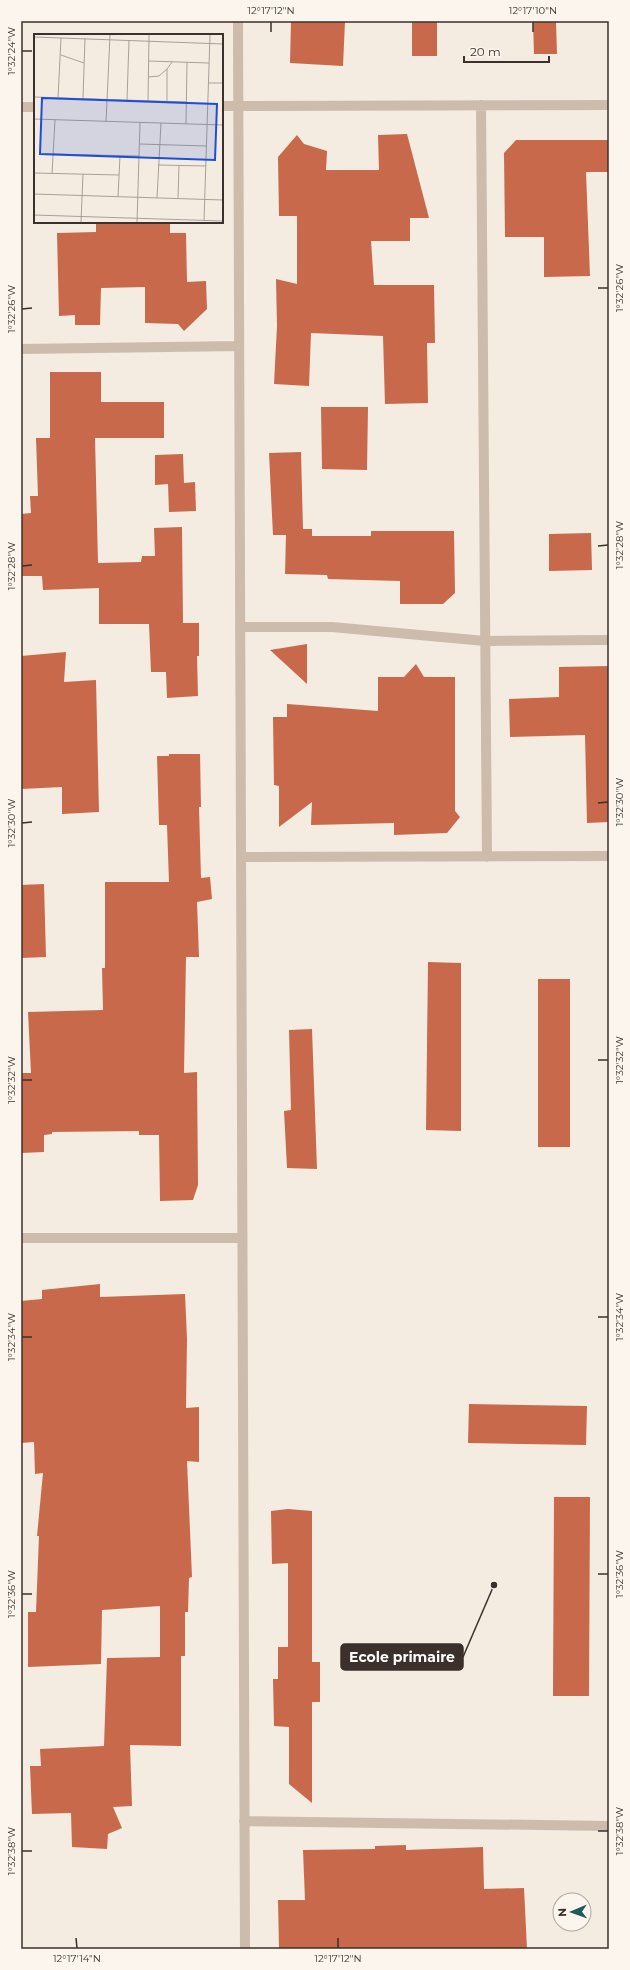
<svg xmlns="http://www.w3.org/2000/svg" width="630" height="1970" font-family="Montserrat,sans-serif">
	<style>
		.building { fill: #c8694b }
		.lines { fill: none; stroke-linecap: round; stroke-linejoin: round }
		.street { stroke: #cdbbac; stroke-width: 10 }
		.ticks { fill: none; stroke: #3b302b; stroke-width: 1.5 }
		.inset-road { fill: none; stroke: #aaa098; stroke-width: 1 }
		.view { fill: #1d4ed8; fill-opacity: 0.15; stroke: #1d4ed8; stroke-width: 2 }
		.inset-edge { fill: none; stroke: #3b302b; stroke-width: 2 }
		.leader { fill: none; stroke: #3b302b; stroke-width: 1.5 }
		.callout-dot { fill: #3b302b; stroke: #fbf5ee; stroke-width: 1.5 }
		.callout { fill: #3b302b; stroke: #3b302b; stroke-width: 1.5 }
		.callout-label { font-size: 14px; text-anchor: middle; font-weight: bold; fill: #fff }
		.neatline { fill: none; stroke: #3b302b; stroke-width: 1.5 }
		.ticks-label { font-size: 10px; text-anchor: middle; fill: #3b302b }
	</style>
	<rect width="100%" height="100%" fill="#f4ebe1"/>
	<path class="building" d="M291,21H345L343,66L290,63Z
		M412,21H437V56H412Z
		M533,21H556L557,54H534Z
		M407,134L429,218H410V241H371L374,285H434L435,343H427L428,403L385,404L383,336L311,333L309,386L274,384L277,326L276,279L297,284V216H279L278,157L297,135L304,144L327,151L326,170H379L378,135Z
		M516,140H609V172H586L590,276L544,277V237H505L504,153Z
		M96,222H170V233H186L187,282L206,281L207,309L184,331L178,324L145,323V287L101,288L100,325H75V315L59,316L57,233L96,232Z
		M50,372H101V402H164V438H95L98,563L141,562L142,556H155L154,528L182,527L183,623H199V656H197L198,696L167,698L166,672H151L149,624H99V588L43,590L42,576H21V514L31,513L30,496H38L36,438H50Z
		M321,407H368L367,470L322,469Z
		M301,452L303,529H312V536H371V531H454L455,593L443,604H400V581L328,579L327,575L285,574L286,535H273L269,453Z
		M183,454L184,483L195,482L196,511L169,512L168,484L155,485V455Z
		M591,533L592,570L549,571V534Z
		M307,644V684L270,650Z
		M66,652L64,682L96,680L99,812L62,814V787L21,789V656Z
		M416,664L424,677H455V811L460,817L447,833L394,835V823L311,825L312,802L279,827V786L274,785L273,717H287V704L378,711V677H404Z
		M609,666V822L587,823L585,735L510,737L509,699L559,697V667Z
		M169,754H200L201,807H199L201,878L210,877L212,899L197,902L199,957H186L184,1073L197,1072L198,1185L193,1200L160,1201L159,1135H139V1131L52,1132V1134L44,1135V1152L21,1153V1073H31L28,1012L103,1010L102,968H105V882H169L167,825H159L157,756H169Z
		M44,884L46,957L21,958V885Z
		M428,962L461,963V1131L426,1130Z
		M538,979H570V1147H538Z
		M312,1029L317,1169L287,1168L284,1111L291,1110L289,1030Z
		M100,1284V1297L185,1294L187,1339L186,1408L199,1407V1462L187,1461L192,1577L189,1578L188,1612H185V1656H181V1746L130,1745L132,1806L113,1807L122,1828L108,1834L107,1849L72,1847L71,1813L32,1814L30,1766H41L40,1749L104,1746L107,1658L160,1657V1606L102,1610L101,1664L28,1667V1612H36L39,1536H37L43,1473L35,1474L34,1442L21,1443V1301L42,1299V1290Z
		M469,1404L587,1406L586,1445L468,1443Z
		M554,1497H590L589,1696H553Z
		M288,1509L312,1511V1662H320V1702H312V1803L289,1784V1727L274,1726L273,1679H278V1647H288V1563L272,1564L271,1511Z
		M406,1845V1850L483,1847L484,1889L524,1888L527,1949H279L278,1900H305L303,1850L375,1849V1846Z"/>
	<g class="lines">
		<path class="street" d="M238,21L245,1949
			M481,105L487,857
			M222,106L609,105
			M21,107H35
			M21,349L239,346
			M240,627H332L485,641L609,640
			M241,857L609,856
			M21,1238H242
			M244,1821L609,1826"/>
	</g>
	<path class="ticks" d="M271,22V32M533,22V32M22,51H32M598,288H608M22,309L32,308M598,546L608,545M22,566L32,565M598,803L608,802M22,823L32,822M598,1060H608M22,1080H32M598,1317H608M22,1337H32M598,1574H608M22,1594H32M598,1831H608M22,1851H32M76,1938L77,1948M338,1938V1948"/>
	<g transform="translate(34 34)">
		<rect width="189" height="189" fill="#f4ebe1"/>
		<path class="inset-road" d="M0,3L189,10M27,21L50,29M115,27L175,29M114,43L125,42L133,35M174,49H189M0,63L152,68M24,64L27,4M49,64L51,4M93,66L95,6M114,67L115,1M133,67V35L138,28M0,85L189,91M72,88L76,1M152,90L153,28M106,110L172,112M19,120L105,122M124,131L172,132M0,139L85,141M18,140L21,86M0,160L189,166M84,163L86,122M123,164L127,89M144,164L145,131M0,181L189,187M170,187L176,1M47,188L49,140M103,188L106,89"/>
		<path class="view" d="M8,64L183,70L181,126L6,120Z"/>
		<rect width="189" height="189" class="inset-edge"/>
	</g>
	<path class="leader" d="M494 1585L463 1657"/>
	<circle class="callout-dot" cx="494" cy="1585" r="4"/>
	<rect class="callout" x="341" y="1644" width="122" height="26" rx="4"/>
	<g class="callout-label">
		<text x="402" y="1662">Ecole primaire</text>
	</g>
	<rect width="630" height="1970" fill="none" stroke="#fbf5ee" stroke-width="44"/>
	<g transform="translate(572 1912) rotate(268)"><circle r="19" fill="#fbf5ee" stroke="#aea6a0"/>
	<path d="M0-3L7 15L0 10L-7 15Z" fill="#1f5a5e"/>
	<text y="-6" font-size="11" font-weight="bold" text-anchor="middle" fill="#3b302b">N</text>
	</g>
	<path d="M464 56v6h85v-6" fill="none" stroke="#3b302b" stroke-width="2"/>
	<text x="470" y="56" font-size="12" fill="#3b302b" stroke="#fbf5ee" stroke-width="3" paint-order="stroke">20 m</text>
	<rect x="22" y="22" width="586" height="1926" class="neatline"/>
	<g class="ticks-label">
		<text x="271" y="14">12°17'12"N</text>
		<text x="533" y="14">12°17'10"N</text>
		<text transform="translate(11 51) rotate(-90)" y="4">1°32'24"W</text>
		<text transform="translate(619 288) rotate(-90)" y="4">1°32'26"W</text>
		<text transform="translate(11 309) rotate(-90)" y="4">1°32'26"W</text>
		<text transform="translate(619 545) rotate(-90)" y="4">1°32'28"W</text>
		<text transform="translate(11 566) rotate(-90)" y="4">1°32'28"W</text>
		<text transform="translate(619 802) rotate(-90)" y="4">1°32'30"W</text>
		<text transform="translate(11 823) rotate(-90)" y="4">1°32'30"W</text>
		<text transform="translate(619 1060) rotate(-90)" y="4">1°32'32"W</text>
		<text transform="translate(11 1080) rotate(-90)" y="4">1°32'32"W</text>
		<text transform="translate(619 1317) rotate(-90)" y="4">1°32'34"W</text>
		<text transform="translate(11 1337) rotate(-90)" y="4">1°32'34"W</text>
		<text transform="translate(619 1574) rotate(-90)" y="4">1°32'36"W</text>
		<text transform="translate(11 1594) rotate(-90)" y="4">1°32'36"W</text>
		<text transform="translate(619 1831) rotate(-90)" y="4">1°32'38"W</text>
		<text transform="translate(11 1851) rotate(-90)" y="4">1°32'38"W</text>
		<text x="77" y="1962">12°17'14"N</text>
		<text x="338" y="1962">12°17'12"N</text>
	</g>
</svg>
